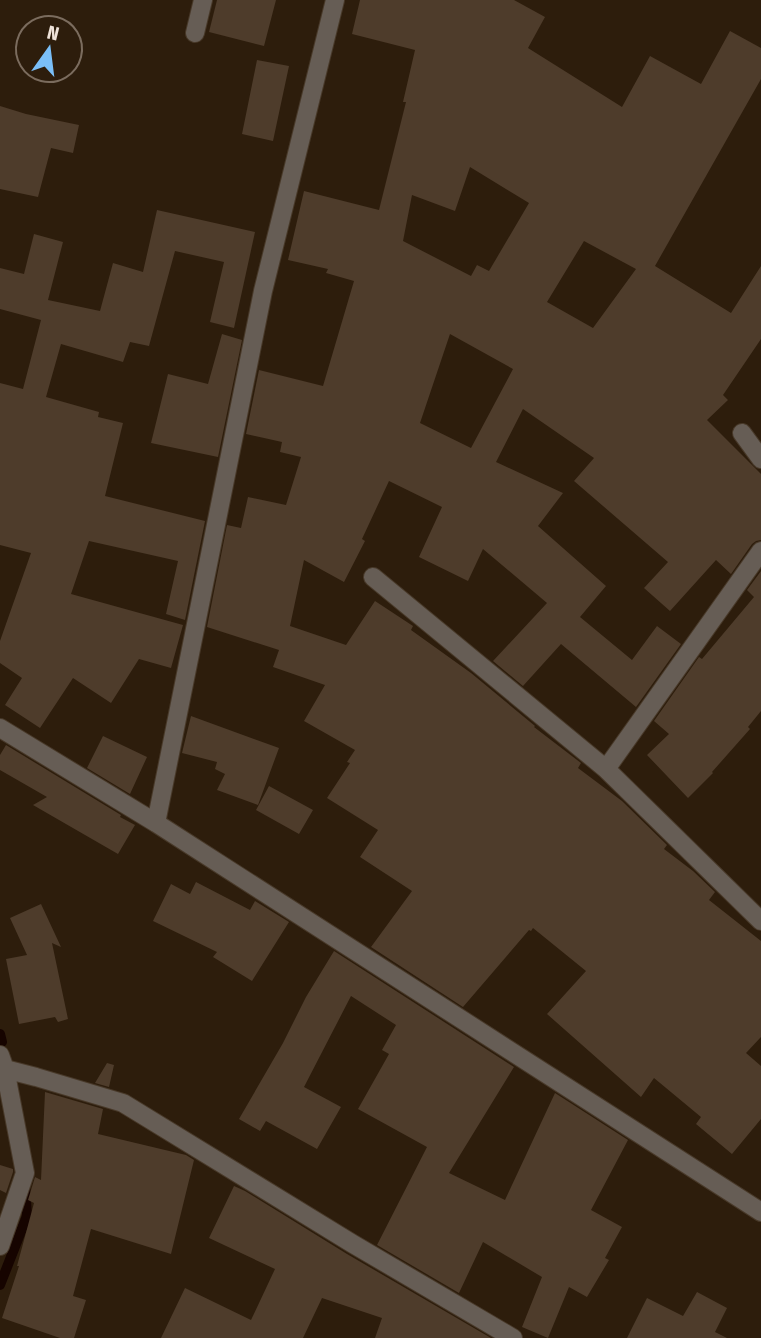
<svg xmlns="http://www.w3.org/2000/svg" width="761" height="1338" font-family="'Fira Sans Condensed',sans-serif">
<rect width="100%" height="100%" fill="#2d1d0c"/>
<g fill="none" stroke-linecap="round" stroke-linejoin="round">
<path stroke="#160400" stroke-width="10" d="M 0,1034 L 2,1042
M 0,1285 L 27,1216 L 25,1186"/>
</g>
<path fill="#4e3c2b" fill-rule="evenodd" d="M 217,0 L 276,0 L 264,46 L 209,32 Z
M 360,0 L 514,0 L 545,17 L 528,48 L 622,107 L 650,56 L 701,84 L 730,31 L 761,48 L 761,79 L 655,266 L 731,313 L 761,266 L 761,339 L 723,395 L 728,400 L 707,420 L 761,474 L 761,540 L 756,541 L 752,544 L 731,574 L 716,560 L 670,611 L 644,588 L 668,562 L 574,481 L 594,458 L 523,409 L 496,462 L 563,493 L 538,526 L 606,586 L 580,617 L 632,660 L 657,626 L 681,644 L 636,707 L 561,644 L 523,686 L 493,661 L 547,603 L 483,549 L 468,581 L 419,557 L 442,507 L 389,481 L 362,539 L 365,541 L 344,582 L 304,560 L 290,626 L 346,645 L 375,601 L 413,626 L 411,630 L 471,673 L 535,726 L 534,727 L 581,763 L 578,768 L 622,801 L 667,845 L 664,849 L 693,871 L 715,892 L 709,900 L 761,941 L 761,1037 L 746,1053 L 761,1066 L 761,1119 L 732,1154 L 696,1124 L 701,1117 L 654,1078 L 641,1097 L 547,1014 L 586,971 L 533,928 L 531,931 L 529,930 L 463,1007 L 371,947 L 412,891 L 360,857 L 378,830 L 327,798 L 350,763 L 347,762 L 355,750 L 304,721 L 325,685 L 273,667 L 279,650 L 207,627 L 227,525 L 241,528 L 248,497 L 286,505 L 301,457 L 280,452 L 282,442 L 246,434 L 259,370 L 323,386 L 354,281 L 326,273 L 328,269 L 288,260 L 304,191 L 379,210 L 406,102 L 403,102 L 415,50 L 352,34 ZM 470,167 L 529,203 L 489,271 L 477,265 L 471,276 L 403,241 L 412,195 L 455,211 ZM 584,241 L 636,269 L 593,328 L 547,302 ZM 450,334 L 513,369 L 471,448 L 420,423 Z
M 257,60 L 289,66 L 273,141 L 242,134 Z
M 0,106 L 26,114 L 79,125 L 73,153 L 51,148 L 38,197 L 0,189 Z
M 157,210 L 255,232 L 234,328 L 210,322 L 224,262 L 175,251 L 149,346 L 130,342 L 123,362 L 61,344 L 46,397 L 99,412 L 98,417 L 123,423 L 105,496 L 205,521 L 185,620 L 166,614 L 178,561 L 89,541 L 71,594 L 183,625 L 171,668 L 139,659 L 111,703 L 73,678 L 40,728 L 5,705 L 22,678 L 0,663 L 0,641 L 31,553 L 0,545 L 0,383 L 23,389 L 41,320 L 0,309 L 0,268 L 24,274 L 34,234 L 63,242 L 48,300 L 100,311 L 113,263 L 143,272 Z
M 222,334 L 242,340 L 218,457 L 151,443 L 168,374 L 208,384 Z
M 761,571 L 761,711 L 748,727 L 750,729 L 712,772 L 713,773 L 688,798 L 647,755 L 669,734 L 654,721 L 699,657 L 702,659 L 754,597 L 747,590 Z
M 191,716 L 279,748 L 258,805 L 217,790 L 225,774 L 215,769 L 217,762 L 182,753 Z
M 103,736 L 147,757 L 130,794 L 87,768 Z
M 6,745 L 121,815 L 120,817 L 135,825 L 118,854 L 33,805 L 47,797 L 0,770 L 0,755 Z
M 269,786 L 313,810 L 299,834 L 256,810 Z
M 196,882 L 250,910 L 255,901 L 289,922 L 252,981 L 213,957 L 217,952 L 153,921 L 171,884 L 190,894 Z
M 41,904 L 61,947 L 52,943 L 68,1019 L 58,1022 L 55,1017 L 19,1024 L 6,959 L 27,955 L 10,918 Z
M 334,951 L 514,1067 L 449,1173 L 505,1200 L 555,1093 L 628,1140 L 591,1210 L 622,1227 L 605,1258 L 609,1260 L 587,1297 L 569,1287 L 548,1338 L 522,1327 L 542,1277 L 483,1242 L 459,1293 L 377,1245 L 427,1147 L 358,1109 L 389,1054 L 382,1050 L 396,1025 L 351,996 L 304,1087 L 341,1107 L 317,1149 L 266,1121 L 260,1131 L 239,1119 L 283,1043 L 306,997 Z
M 107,1063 L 114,1065 L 109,1087 L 95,1083 Z
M 45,1092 L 103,1109 L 98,1134 L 186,1155 L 194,1160 L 171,1254 L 91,1229 L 73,1296 L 86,1300 L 74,1338 L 60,1338 L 2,1318 L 19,1266 L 17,1266 L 34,1203 L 28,1200 L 35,1177 L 41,1180 Z
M 0,1165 L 13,1169 L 13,1172 L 6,1193 L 0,1190 Z
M 234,1186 L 245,1191 L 347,1254 L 491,1338 L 375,1338 L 382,1318 L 322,1298 L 303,1338 L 161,1338 L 185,1288 L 251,1320 L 275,1269 L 209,1238 Z
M 697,1292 L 727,1308 L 715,1332 L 727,1338 L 627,1338 L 647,1298 L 683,1316 Z"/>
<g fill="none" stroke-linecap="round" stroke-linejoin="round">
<defs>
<path id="street" d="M 195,33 L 203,0
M 742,433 L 761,459
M 373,577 L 606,769 L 761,921
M 0,728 L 156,823 L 761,1212
M 606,769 L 761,551
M 156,823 L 263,291 L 335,0
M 0,1055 L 5,1069 L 36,1077 L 123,1103 L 353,1244 L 513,1338
M 0,1246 L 25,1173 L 5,1069"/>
</defs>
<use href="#street" stroke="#483929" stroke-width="20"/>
<use href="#street" stroke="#665d55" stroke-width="18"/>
</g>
<g transform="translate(49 49) rotate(14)"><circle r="33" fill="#2d1d0c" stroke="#7b6c5e" stroke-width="2"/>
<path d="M0-5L12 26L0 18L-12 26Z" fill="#7abff8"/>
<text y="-10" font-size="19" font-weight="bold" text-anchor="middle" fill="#efe3d9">N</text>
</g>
</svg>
